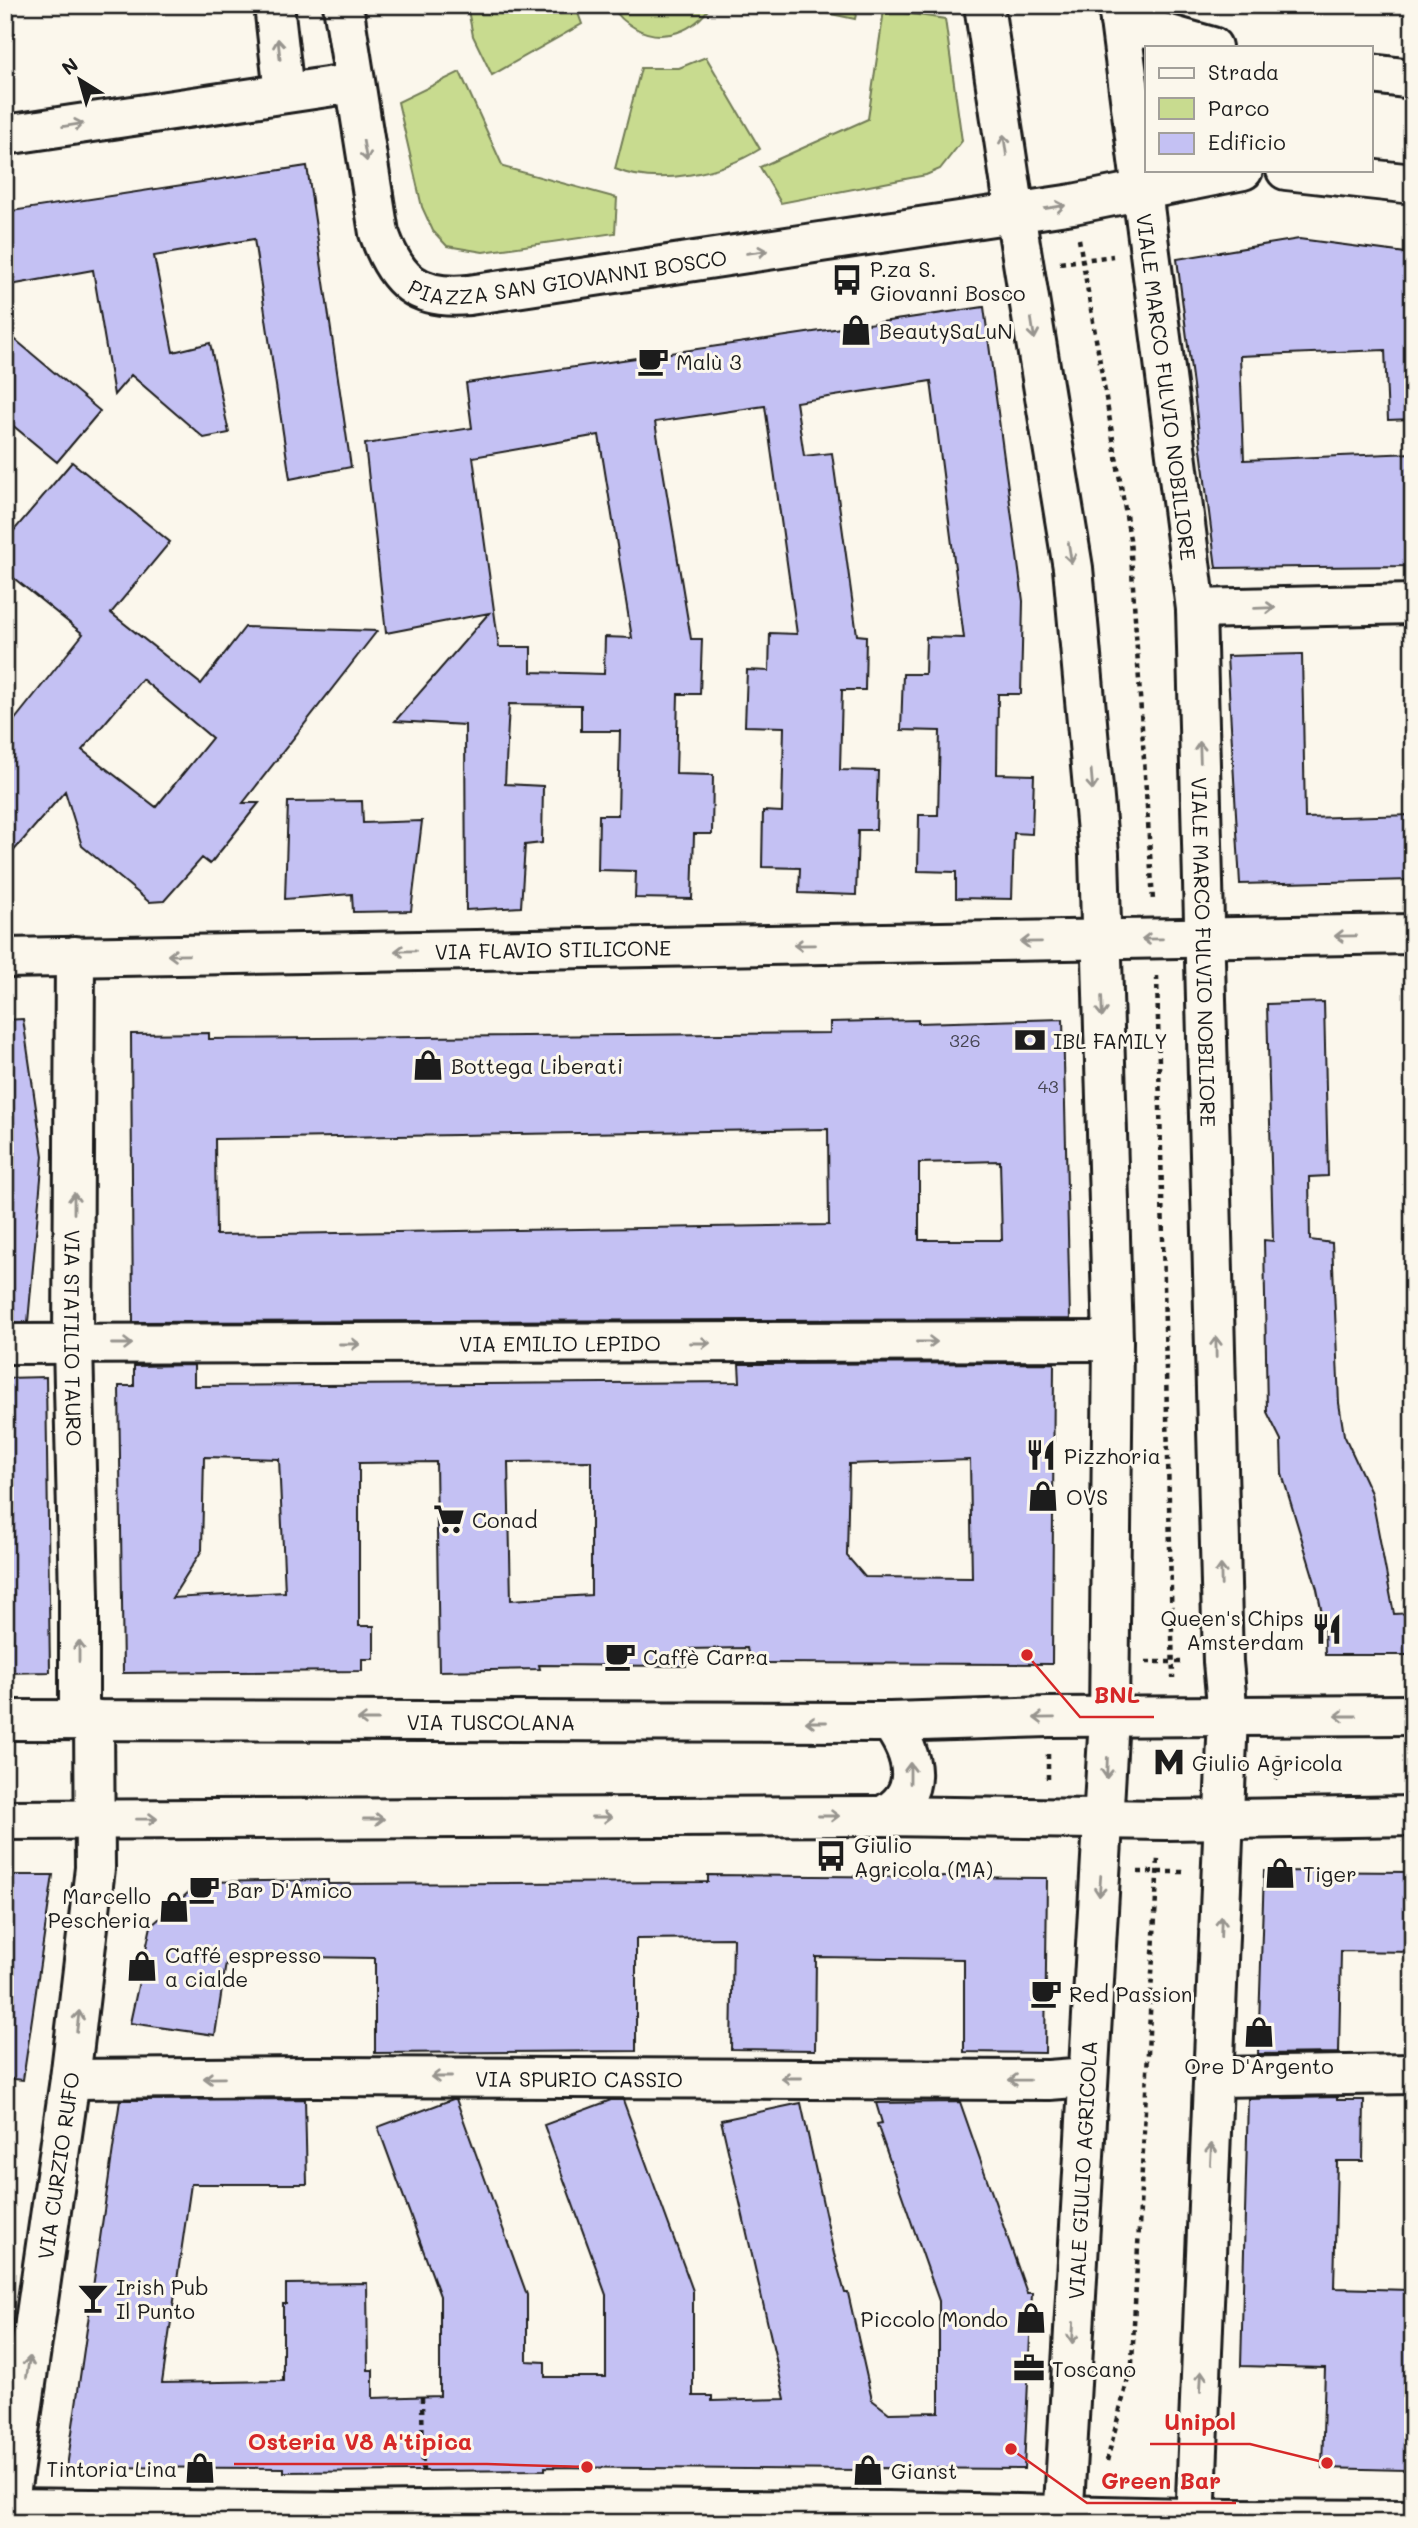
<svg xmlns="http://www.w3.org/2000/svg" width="1418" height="2528" font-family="Mali,sans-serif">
<rect width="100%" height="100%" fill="#fbf7ec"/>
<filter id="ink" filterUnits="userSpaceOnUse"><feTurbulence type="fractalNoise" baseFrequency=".0143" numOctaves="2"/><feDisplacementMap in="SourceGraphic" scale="14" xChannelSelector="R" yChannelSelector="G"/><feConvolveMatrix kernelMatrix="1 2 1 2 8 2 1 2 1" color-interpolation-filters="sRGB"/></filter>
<g filter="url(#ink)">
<path fill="#c8db8f" stroke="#727c56" stroke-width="2" d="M 467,5 L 575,5 L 582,24 L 492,75 L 473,36 Z
M 612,5 L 711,5 C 695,31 663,44 635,28 C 625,22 617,16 612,5 Z
M 789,5 L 858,5 L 855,19 Z
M 884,10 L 945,19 L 962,141 L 940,169 L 926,175 L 781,203 L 760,167 L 868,119 Z
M 706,57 L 760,149 C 722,173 658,187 615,169 L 641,68 L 679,68 Z
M 460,72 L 503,167 L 617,198 L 615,233 L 483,252 L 447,246 L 433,231 L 422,207 L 398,102 Z"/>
<path fill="#c4c1f3" stroke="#1c1c1c" stroke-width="2" fill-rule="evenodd" d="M 307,166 L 351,467 L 290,479 L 254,239 L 154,256 L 173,352 L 210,343 L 229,433 L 204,438 L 131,375 L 114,395 L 93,270 L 5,286 L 5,212 Z
M 1299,239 L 1413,254 L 1413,419 L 1388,420 L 1385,350 L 1240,356 L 1244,460 L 1413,453 L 1413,566 L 1216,568 L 1177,259 Z
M 984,307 L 1023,601 L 1021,694 L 998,694 L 997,774 L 1034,775 L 1032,834 L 1014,833 L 1012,899 L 956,898 L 956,872 L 918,871 L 919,815 L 938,815 L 940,731 L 901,730 L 903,674 L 925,674 L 926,637 L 964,638 L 931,381 L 796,402 L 804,456 L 832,453 L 857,635 L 866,636 L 865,690 L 842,690 L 840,770 L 878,771 L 876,830 L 858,830 L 856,895 L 799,893 L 800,868 L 762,867 L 763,811 L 782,812 L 784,727 L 745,726 L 747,670 L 769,671 L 770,633 L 797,634 L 765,406 L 655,422 L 691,639 L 702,639 L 700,694 L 678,694 L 676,774 L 713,775 L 712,834 L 694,834 L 692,899 L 635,898 L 636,871 L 598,870 L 599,815 L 618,815 L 620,731 L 581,731 L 581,705 L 509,704 L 505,784 L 543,786 L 542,843 L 525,845 L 521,907 L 466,910 L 465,725 L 395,721 L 489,613 L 386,633 L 365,444 L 472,428 L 466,383 ZM 599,435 L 632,638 L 605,637 L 604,674 L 531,672 L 531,647 L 499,647 L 473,457 Z
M 5,331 L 100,411 L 57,462 L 5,419 Z
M 72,462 L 170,542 L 111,613 L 201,684 L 245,627 L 377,631 L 243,803 L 259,803 L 210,864 L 202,858 L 164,901 L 149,902 L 82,846 L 65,791 L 5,861 L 5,732 L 83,634 L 5,571 L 5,541 ZM 142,679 L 212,738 L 156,807 L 82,750 Z
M 1302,654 L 1305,818 L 1413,815 L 1413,880 L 1240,884 L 1227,656 Z
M 362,801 L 363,823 L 422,821 L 411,911 L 353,912 L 352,894 L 285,899 L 288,802 Z
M 1324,1002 L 1328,1176 L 1309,1177 L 1310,1240 L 1332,1243 L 1339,1403 L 1344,1435 L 1371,1493 L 1394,1614 L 1413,1613 L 1413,1655 L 1325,1655 L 1324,1623 L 1317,1589 L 1282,1474 L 1281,1440 L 1267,1412 L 1264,1240 L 1273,1241 L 1267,1004 Z
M 23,1019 L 43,1156 L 28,1322 L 5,1322 L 5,1020 Z
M 1063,1019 L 1070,1319 L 133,1322 L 131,1034 L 209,1033 L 209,1039 L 830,1033 L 830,1022 L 918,1020 L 918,1023 ZM 828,1129 L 829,1225 L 216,1235 L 215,1139 ZM 1000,1161 L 1002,1240 L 919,1240 L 919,1163 Z
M 1054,1363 L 1052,1664 L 750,1663 L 747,1648 L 686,1649 L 686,1666 L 539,1665 L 540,1669 L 439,1671 L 436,1462 L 359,1463 L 359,1626 L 374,1626 L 374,1659 L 362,1659 L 362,1671 L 123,1673 L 119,1386 L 134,1386 L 134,1366 L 194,1365 L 194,1386 L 740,1382 L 739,1364 ZM 204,1457 L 279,1459 L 285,1592 L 172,1598 L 202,1550 ZM 970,1460 L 972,1578 L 865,1577 L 847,1556 L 849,1464 ZM 591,1461 L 591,1595 L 511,1600 L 508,1462 Z
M 46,1377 L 50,1672 L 5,1673 L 5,1378 Z
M 1264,1871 L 1413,1872 L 1413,1952 L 1341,1951 L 1339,2053 L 1258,2054 Z
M 5,1875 L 53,1875 L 23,2080 L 5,2078 Z
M 708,1875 L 1047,1878 L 1045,2053 L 964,2052 L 964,1959 L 816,1957 L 815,2050 L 731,2049 L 733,1938 L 636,1939 L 636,2051 L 375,2053 L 375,1958 L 227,1956 L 215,2035 L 130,2023 L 151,1926 L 200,1882 L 328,1880 L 328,1884 L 708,1882 Z
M 1337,2097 L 1337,2100 L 1364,2100 L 1363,2161 L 1337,2161 L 1334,2288 L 1410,2290 L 1405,2470 L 1322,2468 L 1325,2368 L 1241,2366 L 1248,2099 Z
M 305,2099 L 307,2184 L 191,2184 L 162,2383 L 283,2381 L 283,2304 L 286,2304 L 286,2284 L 367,2283 L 368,2370 L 373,2370 L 373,2398 L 440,2396 L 440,2296 L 378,2127 L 453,2099 L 456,2099 L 527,2295 L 527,2361 L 545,2362 L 545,2377 L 606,2377 L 606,2295 L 544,2125 L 611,2100 L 623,2100 L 693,2291 L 693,2396 L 712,2396 L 712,2401 L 785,2399 L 721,2120 L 801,2103 L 834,2254 L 845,2293 L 848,2293 L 872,2400 L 889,2413 L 939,2412 L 939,2301 L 877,2124 L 882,2123 L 876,2103 L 960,2102 L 1027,2293 L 1032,2293 L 1024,2469 L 877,2468 L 877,2470 L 859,2470 L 545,2467 L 545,2470 L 284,2472 L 284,2468 L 67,2467 L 120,2100 Z"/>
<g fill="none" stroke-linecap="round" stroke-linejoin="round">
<defs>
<g id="minor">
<path d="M 274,5 L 284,93"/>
<path id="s1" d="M 343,5 L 379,233 C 396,281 417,300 469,295 L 1073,204 L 1243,170"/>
<path d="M 984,5 L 1015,213 L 1073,568 L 1099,854 L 1113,1341 L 1109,1718 L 1063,2523"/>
<path id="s2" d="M 1118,5 L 1196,609 L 1223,1662 L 1228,1716 L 1195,2523"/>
<path d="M 1120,21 L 1212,47"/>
<path d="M 1371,74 L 1413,79"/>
<path d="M 5,135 L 354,83"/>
<path d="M 1286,170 L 1413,184"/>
<path d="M 1196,609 L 1413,604"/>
<path id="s3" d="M 75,956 L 73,1344 L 79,1596 L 79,1719"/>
<path id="s4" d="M 5,958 L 1413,934"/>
<path id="s5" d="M 5,1344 L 1113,1341"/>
<path d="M 882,1816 C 925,1795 914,1754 890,1722"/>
<path d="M 1215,2077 L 1413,2074"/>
<path id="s6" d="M 70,2079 L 311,2077 L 1049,2080 L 1087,2077"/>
<path d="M 5,2508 L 346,2512 L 576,2509 L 888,2511 L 1229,2519 L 1413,2520"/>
<path id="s7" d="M 8,2508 L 70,2079 L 95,1868 L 94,1719"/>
</g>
<g id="major">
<path id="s8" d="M 5,1720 L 890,1722 L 1049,1717 L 1413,1715"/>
<path d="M 5,1820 L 882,1816 L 1165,1820 L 1413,1816"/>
</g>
</defs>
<use href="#minor" stroke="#1c1c1c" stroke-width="44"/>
<use href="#major" stroke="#1c1c1c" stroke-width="44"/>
<path stroke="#1c1c1c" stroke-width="4.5" stroke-dasharray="5 5" stroke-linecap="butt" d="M 1079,239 L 1130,539 L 1153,901
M 1060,263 L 1113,256
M 1157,976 L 1173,1678
M 1146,1662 L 1186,1662
M 1048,1754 L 1048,1781
M 1277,1780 L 1278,1754
M 1138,1872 L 1185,1872
M 422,2397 L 423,2475
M 1107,2461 L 1132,2363 L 1158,1858"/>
<use href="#minor" stroke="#fbf7ec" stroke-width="38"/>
<use href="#major" stroke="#fbf7ec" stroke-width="38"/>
</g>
<defs><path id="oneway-shaft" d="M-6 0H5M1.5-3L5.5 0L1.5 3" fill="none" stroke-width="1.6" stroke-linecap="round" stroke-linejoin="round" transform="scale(1.75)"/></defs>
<g stroke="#97948e">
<use href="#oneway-shaft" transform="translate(279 49) rotate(-96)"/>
<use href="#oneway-shaft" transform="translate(73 125) rotate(-9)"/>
<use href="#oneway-shaft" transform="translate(1005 145) rotate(-98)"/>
<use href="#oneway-shaft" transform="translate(365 151) rotate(80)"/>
<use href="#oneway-shaft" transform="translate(1055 207) rotate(-9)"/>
<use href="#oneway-shaft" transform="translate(757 252) rotate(-8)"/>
<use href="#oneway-shaft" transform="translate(1033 329) rotate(81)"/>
<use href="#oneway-shaft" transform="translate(1070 553) rotate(81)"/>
<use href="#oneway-shaft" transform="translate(1265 608) rotate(-2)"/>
<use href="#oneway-shaft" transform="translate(1200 752) rotate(-92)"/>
<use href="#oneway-shaft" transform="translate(1092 780) rotate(85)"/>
<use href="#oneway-shaft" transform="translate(1345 936) rotate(179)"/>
<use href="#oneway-shaft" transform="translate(1152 939) rotate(179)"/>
<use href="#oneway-shaft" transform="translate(1031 942) rotate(179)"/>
<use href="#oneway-shaft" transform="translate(804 945) rotate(179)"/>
<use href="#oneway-shaft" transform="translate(405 951) rotate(179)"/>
<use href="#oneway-shaft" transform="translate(178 955) rotate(179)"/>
<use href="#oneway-shaft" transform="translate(1102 1007) rotate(88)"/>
<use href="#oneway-shaft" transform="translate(74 1203) rotate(-90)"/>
<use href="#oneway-shaft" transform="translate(927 1342)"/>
<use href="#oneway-shaft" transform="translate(700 1343)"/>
<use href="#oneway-shaft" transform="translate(122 1344)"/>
<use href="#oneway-shaft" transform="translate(350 1344)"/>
<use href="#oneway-shaft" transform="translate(1216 1347) rotate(-91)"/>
<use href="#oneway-shaft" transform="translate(1221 1575) rotate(-91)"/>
<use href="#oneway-shaft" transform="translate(79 1651) rotate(-90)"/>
<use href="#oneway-shaft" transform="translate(1345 1716) rotate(180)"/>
<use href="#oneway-shaft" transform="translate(1044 1718) rotate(179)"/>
<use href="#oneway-shaft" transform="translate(368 1720) rotate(-180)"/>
<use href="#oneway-shaft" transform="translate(816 1722) rotate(-180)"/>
<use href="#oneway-shaft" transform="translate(1107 1768) rotate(92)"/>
<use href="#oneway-shaft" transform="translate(910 1773) rotate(-90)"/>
<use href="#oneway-shaft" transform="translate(829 1816)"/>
<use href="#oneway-shaft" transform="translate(602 1817)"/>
<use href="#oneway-shaft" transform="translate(147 1819) rotate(-1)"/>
<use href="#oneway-shaft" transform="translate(374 1819)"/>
<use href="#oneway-shaft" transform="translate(1100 1886) rotate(94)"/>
<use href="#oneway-shaft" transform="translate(1221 1927) rotate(-88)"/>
<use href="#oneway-shaft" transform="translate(78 2021) rotate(-83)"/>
<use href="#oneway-shaft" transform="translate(441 2077) rotate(-180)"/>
<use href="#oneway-shaft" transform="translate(214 2078) rotate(179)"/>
<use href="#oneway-shaft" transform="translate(791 2078) rotate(-180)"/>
<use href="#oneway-shaft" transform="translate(1019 2080) rotate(-179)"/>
<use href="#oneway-shaft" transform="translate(1211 2154) rotate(-87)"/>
<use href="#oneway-shaft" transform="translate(1073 2333) rotate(93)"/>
<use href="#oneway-shaft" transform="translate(28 2367) rotate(-82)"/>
<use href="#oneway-shaft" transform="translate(1201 2381) rotate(-87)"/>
</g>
</g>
<defs>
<symbol id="bus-bare" viewBox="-9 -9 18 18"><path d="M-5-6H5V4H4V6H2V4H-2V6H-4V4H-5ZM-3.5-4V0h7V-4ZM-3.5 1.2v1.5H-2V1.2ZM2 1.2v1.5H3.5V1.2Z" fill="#1c1c1c" stroke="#fbf7ec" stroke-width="2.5" paint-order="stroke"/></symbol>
<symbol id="shop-bare" viewBox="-9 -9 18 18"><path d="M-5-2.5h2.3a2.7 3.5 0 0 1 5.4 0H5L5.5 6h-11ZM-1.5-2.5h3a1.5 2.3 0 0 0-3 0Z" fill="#1c1c1c" stroke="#fbf7ec" stroke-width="2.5" paint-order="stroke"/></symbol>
<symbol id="cafe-bare" viewBox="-9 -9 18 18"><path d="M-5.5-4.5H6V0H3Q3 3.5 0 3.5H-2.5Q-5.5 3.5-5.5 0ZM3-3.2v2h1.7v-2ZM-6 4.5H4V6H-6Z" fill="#1c1c1c" stroke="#fbf7ec" stroke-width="2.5" paint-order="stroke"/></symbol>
<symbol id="bank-bare" viewBox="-9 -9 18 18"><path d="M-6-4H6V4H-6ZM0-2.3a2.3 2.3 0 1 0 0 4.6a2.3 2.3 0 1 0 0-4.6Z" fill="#1c1c1c" stroke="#fbf7ec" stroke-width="2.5" paint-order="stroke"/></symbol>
<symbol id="restaurant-bare" viewBox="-9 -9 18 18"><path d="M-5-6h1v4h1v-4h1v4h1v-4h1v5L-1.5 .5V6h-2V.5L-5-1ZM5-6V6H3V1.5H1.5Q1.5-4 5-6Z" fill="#1c1c1c" stroke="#fbf7ec" stroke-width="2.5" paint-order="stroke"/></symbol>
<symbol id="supermarket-bare" viewBox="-9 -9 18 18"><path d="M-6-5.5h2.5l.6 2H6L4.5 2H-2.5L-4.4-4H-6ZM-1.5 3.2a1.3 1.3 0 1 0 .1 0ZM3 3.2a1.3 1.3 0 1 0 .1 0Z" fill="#1c1c1c" stroke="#fbf7ec" stroke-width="2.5" paint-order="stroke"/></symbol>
<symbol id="metro-bare" viewBox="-9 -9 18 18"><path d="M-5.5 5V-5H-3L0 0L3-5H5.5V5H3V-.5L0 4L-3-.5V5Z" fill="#1c1c1c" stroke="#fbf7ec" stroke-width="2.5" paint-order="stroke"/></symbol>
<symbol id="bar-bare" viewBox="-9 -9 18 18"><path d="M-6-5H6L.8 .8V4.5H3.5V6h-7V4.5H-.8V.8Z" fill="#1c1c1c" stroke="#fbf7ec" stroke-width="2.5" paint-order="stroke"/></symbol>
<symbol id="office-bare" viewBox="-9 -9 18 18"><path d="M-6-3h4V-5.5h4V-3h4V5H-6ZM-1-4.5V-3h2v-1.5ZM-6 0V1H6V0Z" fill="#1c1c1c" stroke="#fbf7ec" stroke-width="2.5" paint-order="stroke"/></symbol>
</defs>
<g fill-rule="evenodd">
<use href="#bus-bare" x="825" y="258" width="44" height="44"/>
<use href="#shop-bare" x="834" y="308" width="44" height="44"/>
<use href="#cafe-bare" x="631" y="339" width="44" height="44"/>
<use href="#bank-bare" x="1008" y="1018" width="44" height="44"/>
<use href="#shop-bare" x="406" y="1043" width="44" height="44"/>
<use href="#restaurant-bare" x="1019" y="1433" width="44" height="44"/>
<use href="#shop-bare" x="1021" y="1474" width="44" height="44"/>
<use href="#supermarket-bare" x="427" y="1497" width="44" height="44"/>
<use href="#restaurant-bare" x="1305" y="1607" width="44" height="44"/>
<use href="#cafe-bare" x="598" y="1634" width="44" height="44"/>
<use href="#metro-bare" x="1147" y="1740" width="44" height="44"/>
<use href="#bus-bare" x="809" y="1834" width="44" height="44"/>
<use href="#shop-bare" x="1258" y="1851" width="44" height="44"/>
<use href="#cafe-bare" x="182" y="1867" width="44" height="44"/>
<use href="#shop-bare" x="152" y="1885" width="44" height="44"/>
<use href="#shop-bare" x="120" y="1944" width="44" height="44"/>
<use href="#cafe-bare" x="1024" y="1971" width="44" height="44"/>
<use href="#shop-bare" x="1237" y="2010" width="44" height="44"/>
<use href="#bar-bare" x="71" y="2276" width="44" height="44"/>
<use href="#shop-bare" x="1009" y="2296" width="44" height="44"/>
<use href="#office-bare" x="1007" y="2346" width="44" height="44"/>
<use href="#shop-bare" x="178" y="2446" width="44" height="44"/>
<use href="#shop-bare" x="846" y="2448" width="44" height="44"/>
</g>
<g text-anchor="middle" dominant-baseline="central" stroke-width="6" stroke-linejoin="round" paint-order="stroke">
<g font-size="18" fill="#464552">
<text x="965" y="1040">326</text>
<text x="1048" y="1086">43</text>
</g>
<g font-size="21" fill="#1c1c1c" stroke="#fbf7ec">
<text stroke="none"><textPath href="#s1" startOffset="452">PIAZZA SAN GIOVANNI BOSCO</textPath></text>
<text stroke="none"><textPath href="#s2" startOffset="385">VIALE MARCO FULVIO NOBILIORE</textPath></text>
<text stroke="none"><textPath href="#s4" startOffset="548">VIA FLAVIO STILICONE</textPath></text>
<text stroke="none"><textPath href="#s2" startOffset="952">VIALE MARCO FULVIO NOBILIORE</textPath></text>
<text stroke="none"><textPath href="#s3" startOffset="382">VIA STATILIO TAURO</textPath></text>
<text stroke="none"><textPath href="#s5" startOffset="555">VIA EMILIO LEPIDO</textPath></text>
<text stroke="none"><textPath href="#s8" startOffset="486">VIA TUSCOLANA</textPath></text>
<text stroke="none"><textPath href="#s6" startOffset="509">VIA SPURIO CASSIO</textPath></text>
<text stroke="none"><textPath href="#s7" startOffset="346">VIA CURZIO RUFO</textPath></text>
<text transform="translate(1082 2170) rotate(-87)">VIALE GIULIO AGRICOLA</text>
</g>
<g font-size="21" fill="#1c1c1c" stroke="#fbf7ec" text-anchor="start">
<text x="870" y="268">P.za S.<tspan x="870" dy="24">Giovanni Bosco</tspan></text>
<text x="879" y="330">BeautySaLuN</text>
<text x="676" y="361">Malù 3</text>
<text x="1053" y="1040">IBL FAMILY</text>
<text x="451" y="1065">Bottega Liberati</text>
<text x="1064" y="1455">Pizzhoria</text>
<text x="1066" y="1496">OVS</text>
<text x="472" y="1519">Conad</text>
<text x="1304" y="1617" text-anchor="end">Queen's Chips<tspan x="1304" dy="24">Amsterdam</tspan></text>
<text x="643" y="1656">Caffè Carra</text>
<text x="1192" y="1762">Giulio Agricola</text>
<text x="854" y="1844">Giulio<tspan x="854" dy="24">Agricola (MA)</tspan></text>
<text x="1303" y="1873">Tiger</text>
<text x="227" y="1889">Bar D'Amico</text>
<text x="151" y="1895" text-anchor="end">Marcello<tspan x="151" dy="24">Pescheria</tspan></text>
<text x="165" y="1954">Caffé espresso<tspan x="165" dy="24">a cialde</tspan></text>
<text x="1069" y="1993">Red Passion</text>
<text x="1259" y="2065" text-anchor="middle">Ore D'Argento</text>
<text x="116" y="2286">Irish Pub<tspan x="116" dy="24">Il Punto</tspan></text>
<text x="1008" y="2318" text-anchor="end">Piccolo Mondo</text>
<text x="1052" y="2368">Toscano</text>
<text x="177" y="2468" text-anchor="end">Tintoria Lina</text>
<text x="891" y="2470">Gianst</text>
</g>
</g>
<path fill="none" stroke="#d62828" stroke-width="2.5" d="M1027 1655L1080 1717H1154M1327 2463L1250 2444H1150M587 2467L487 2464H234M1011 2449L1087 2503H1236"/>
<g fill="#d62828" stroke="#fbf7ec" stroke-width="2.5">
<circle cx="1027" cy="1655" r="7"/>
<circle cx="1327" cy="2463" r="7"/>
<circle cx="587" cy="2467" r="7"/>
<circle cx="1011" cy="2449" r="7"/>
</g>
<g font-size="23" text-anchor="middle" font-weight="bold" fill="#d62828" stroke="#fbf7ec" stroke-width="6" stroke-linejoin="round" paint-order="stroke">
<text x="1117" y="1703">BNL</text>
<text x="1200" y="2430">Unipol</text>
<text x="360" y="2450">Osteria V8 A'tipica</text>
<text x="1161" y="2489">Green Bar</text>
</g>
<rect width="1418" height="2528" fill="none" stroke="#fbf7ec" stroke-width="28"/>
<rect x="14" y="14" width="1390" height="2500" fill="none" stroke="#1c1c1c" stroke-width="2.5" filter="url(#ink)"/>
<rect x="1145" y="46" width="228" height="126" fill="#fbf7ec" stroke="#a29f99" stroke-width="2"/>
<rect x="1159" y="68" width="35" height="10" fill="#fbf7ec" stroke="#a29f99" stroke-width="2"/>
<text x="1208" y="80" font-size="21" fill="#1c1c1c">Strada</text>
<rect x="1159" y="98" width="35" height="21" fill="#c8db8f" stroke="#a29f99" stroke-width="2"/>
<text x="1208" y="116" font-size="21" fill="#1c1c1c">Parco</text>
<rect x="1159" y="133" width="35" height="21" fill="#c4c1f3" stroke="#a29f99" stroke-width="2"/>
<text x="1208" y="150" font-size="21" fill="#1c1c1c">Edificio</text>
<g transform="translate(80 80) rotate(323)" stroke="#fbf7ec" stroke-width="5" paint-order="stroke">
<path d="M0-5L12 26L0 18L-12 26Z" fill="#1c1c1c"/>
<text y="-10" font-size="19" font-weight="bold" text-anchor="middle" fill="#1c1c1c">N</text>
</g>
</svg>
